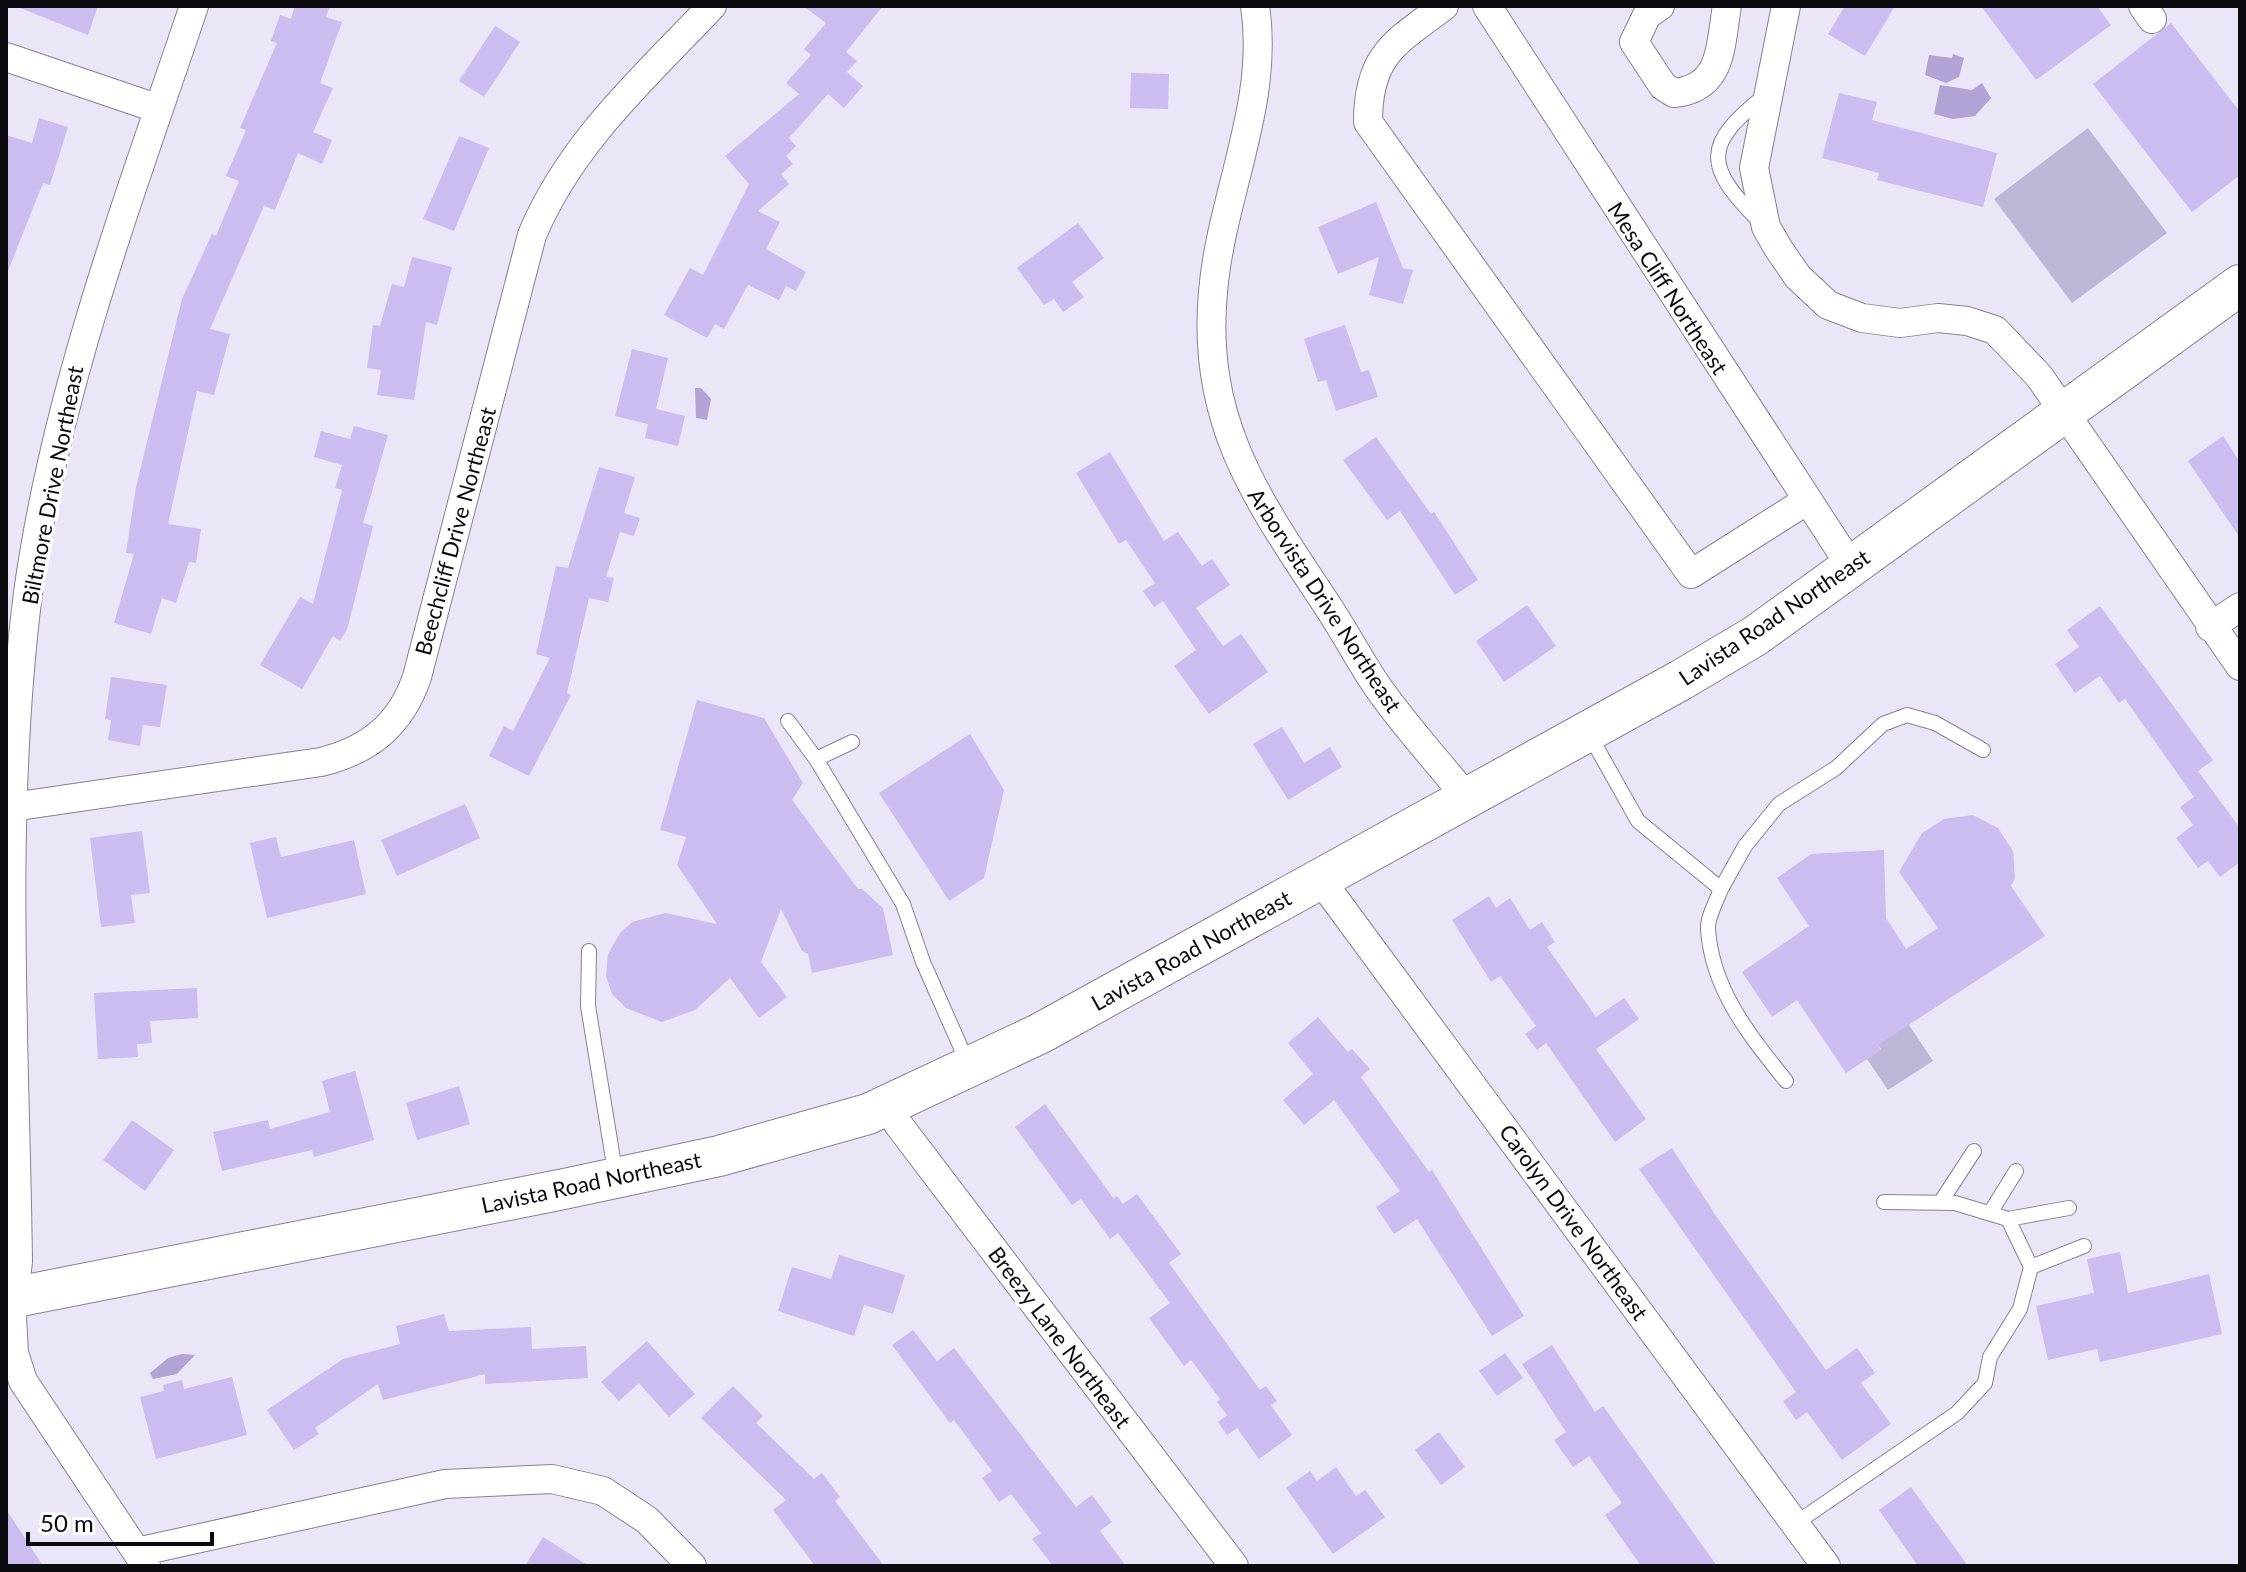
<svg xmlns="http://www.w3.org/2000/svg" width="2246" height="1572" font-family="Lato,sans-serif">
<rect width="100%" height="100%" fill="#eae6f7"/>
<path fill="#beb6d7" d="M 2088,128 L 2167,233 L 2072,303 L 1994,199 Z
M 1909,1025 L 1933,1061 L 1888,1090 L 1867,1059 L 1881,1049 L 1871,1035 Z"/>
<path fill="#b1a3d4" d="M 1953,54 L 1964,58 L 1959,77 L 1946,83 L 1925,75 L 1929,55 L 1952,58 Z
M 1982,83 L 1991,98 L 1975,116 L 1953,119 L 1934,114 L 1940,85 L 1972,90 Z
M 695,388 L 701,388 L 711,399 L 707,420 L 696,418 Z
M 182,1354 L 195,1355 L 177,1374 L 153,1379 L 150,1373 L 168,1358 Z"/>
<path fill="#cbbdef" d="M 15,6 L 98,6 L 88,35 Z
M 295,6 L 330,6 L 326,17 L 342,22 L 320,83 L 333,88 L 313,132 L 332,140 L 322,164 L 298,153 L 275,210 L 264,206 L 210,329 L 230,334 L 214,395 L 197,391 L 168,524 L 201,529 L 196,563 L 189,562 L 176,603 L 162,598 L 151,634 L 114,623 L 134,554 L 126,553 L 136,487 L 182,299 L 212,234 L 216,236 L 239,181 L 226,176 L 246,130 L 240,128 L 277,43 L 271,41 L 280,15 L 291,19 Z
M 803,6 L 883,6 L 846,52 L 857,61 L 847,72 L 863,86 L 844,108 L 828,94 L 789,138 L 796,146 L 786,156 L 793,164 L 781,174 L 789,184 L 758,211 L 780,222 L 766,249 L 806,272 L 796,291 L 786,286 L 779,300 L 748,285 L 724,329 L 715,324 L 707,338 L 664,315 L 690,268 L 703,275 L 749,184 L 725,156 L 799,94 L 786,83 L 811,55 L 804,49 L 826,23 Z
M 1845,6 L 1895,6 L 1865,56 L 1828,34 Z
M 1981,6 L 2097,6 L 2111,25 L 2036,80 Z
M 2171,23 L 2240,112 L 2240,175 L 2192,212 L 2093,84 Z
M 495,26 L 520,42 L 484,97 L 459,81 Z
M 1131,73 L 1169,74 L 1168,109 L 1130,108 Z
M 1839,93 L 1877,102 L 1872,120 L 1997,153 L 1983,207 L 1877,180 L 1879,173 L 1822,158 Z
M 39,118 L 68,127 L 50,185 L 43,183 L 6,276 L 6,135 L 32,143 Z
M 459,136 L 489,148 L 454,231 L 423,219 Z
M 1376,202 L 1403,268 L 1413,270 L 1403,304 L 1369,295 L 1379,257 L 1338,274 L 1318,227 Z
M 1078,223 L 1104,258 L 1072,282 L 1084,297 L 1063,312 L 1054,299 L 1044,305 L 1017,268 Z
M 412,257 L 452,267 L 437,325 L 426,322 L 414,400 L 377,395 L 381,370 L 367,368 L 373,325 L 380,326 L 392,284 L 404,287 Z
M 1345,325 L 1361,372 L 1369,370 L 1378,397 L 1336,411 L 1326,380 L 1318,382 L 1304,339 Z
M 632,349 L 668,358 L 656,409 L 685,416 L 678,446 L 645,438 L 648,424 L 615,416 Z
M 354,426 L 388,435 L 363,523 L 373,526 L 347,630 L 340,641 L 333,636 L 302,689 L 260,665 L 300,597 L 313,604 L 342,490 L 335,488 L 342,465 L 314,457 L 321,431 L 350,439 Z
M 2223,436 L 2240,462 L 2240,538 L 2188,461 Z
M 1376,437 L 1431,514 L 1434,512 L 1478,580 L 1455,595 L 1400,511 L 1387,520 L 1343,460 Z
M 1110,452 L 1164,541 L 1178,532 L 1202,566 L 1212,559 L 1230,585 L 1196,608 L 1223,646 L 1241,634 L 1268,672 L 1209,714 L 1174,666 L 1196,650 L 1163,601 L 1154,607 L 1143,591 L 1155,583 L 1126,540 L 1119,544 L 1076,473 Z
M 599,467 L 635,477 L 624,513 L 640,518 L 634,536 L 620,532 L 606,577 L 614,578 L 608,602 L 589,598 L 567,693 L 571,695 L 529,776 L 489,756 L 504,726 L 513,731 L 550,658 L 536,654 L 556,566 L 568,568 Z
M 1527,605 L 1556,646 L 1504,682 L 1476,641 Z
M 2100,606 L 2213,760 L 2198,771 L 2240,828 L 2240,862 L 2220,877 L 2208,861 L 2198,868 L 2176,838 L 2193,825 L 2180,807 L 2194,797 L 2125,699 L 2119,703 L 2100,676 L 2075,693 L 2055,664 L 2079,647 L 2067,630 Z
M 111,677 L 167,685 L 160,727 L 143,725 L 140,746 L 108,740 L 111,720 L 105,719 Z
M 697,700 L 764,718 L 803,783 L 792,800 L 858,889 L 862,889 L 883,908 L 893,955 L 812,973 L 808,954 L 802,951 L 781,909 L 761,962 L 787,997 L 759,1018 L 730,978 L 695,1010 L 662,1022 L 626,1008 L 612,994 L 606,976 L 608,954 L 620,933 L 632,922 L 665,913 L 717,924 L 677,865 L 686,837 L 660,830 Z
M 1282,727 L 1304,763 L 1330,747 L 1342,767 L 1288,800 L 1253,744 Z
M 970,734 L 1004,790 L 984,878 L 949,901 L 879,793 Z
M 465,804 L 480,838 L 397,876 L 381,840 Z
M 1973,815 L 1998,828 L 2013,851 L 2015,878 L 2011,886 L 2045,936 L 1878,1045 L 1881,1050 L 1846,1073 L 1797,1000 L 1772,1017 L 1742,972 L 1809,926 L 1777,878 L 1811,854 L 1884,850 L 1886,918 L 1906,949 L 1938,928 L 1899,872 L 1922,833 L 1944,819 Z
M 142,831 L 150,893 L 131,895 L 135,923 L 101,927 L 90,838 Z
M 276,837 L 281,857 L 354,840 L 366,894 L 267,918 L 250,843 Z
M 1489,896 L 1496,908 L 1510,898 L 1530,930 L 1542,922 L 1555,942 L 1547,947 L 1596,1017 L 1624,998 L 1639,1019 L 1596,1049 L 1646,1119 L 1615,1142 L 1546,1043 L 1537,1050 L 1525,1034 L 1536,1026 L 1500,976 L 1491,982 L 1452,920 Z
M 197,988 L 198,1018 L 150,1021 L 152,1043 L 137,1044 L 138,1057 L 98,1059 L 94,993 Z
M 1318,1017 L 1348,1052 L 1352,1049 L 1370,1069 L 1361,1077 L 1429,1172 L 1432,1170 L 1524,1316 L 1492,1336 L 1417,1219 L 1394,1234 L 1376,1207 L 1400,1191 L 1334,1100 L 1304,1125 L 1283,1100 L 1313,1074 L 1288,1043 Z
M 355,1071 L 374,1140 L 314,1157 L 312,1150 L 222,1171 L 213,1132 L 268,1120 L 270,1129 L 330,1112 L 322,1081 Z
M 459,1086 L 470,1124 L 417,1140 L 406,1103 Z
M 1045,1104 L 1114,1199 L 1117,1196 L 1123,1204 L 1137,1194 L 1181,1254 L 1169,1263 L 1260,1390 L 1266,1386 L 1277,1401 L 1271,1405 L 1292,1435 L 1259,1459 L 1237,1428 L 1227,1435 L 1218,1422 L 1227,1415 L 1217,1402 L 1220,1399 L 1191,1360 L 1184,1366 L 1149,1318 L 1170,1303 L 1118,1233 L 1110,1239 L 1081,1199 L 1072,1205 L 1015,1127 Z
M 132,1120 L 174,1150 L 145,1191 L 103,1160 Z
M 1672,1148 L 1716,1216 L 1826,1370 L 1857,1348 L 1875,1373 L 1861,1383 L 1891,1424 L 1842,1460 L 1807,1412 L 1796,1420 L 1783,1401 L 1796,1392 L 1639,1169 Z
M 2120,1252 L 2128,1293 L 2209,1274 L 2222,1334 L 2100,1362 L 2097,1349 L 2048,1360 L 2036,1306 L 2094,1293 L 2087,1259 Z
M 839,1255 L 905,1275 L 893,1314 L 864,1305 L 854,1336 L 778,1311 L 792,1267 L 831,1279 Z
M 444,1314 L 449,1331 L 531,1327 L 532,1349 L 586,1346 L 588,1378 L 485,1384 L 485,1374 L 383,1400 L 378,1384 L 315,1428 L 319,1434 L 294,1450 L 267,1410 L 343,1359 L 400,1344 L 396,1326 Z
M 913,1330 L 937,1361 L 954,1348 L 1076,1507 L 1092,1495 L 1112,1522 L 1100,1531 L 1126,1566 L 1053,1566 L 1032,1539 L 1041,1533 L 1011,1494 L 999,1502 L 982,1478 L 992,1471 L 954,1420 L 950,1423 L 892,1345 Z
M 647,1341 L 695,1394 L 669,1417 L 639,1383 L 619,1401 L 601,1382 Z
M 1552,1345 L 1595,1412 L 1603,1406 L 1717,1566 L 1641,1566 L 1605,1515 L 1622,1503 L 1589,1456 L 1573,1467 L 1554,1440 L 1566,1432 L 1522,1364 Z
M 1505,1353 L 1523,1378 L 1497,1396 L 1479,1371 Z
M 232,1377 L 247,1435 L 156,1459 L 140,1397 L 164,1391 L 163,1385 L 182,1380 L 184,1389 Z
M 733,1386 L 763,1416 L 756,1423 L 814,1479 L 822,1473 L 840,1497 L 835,1501 L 884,1566 L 815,1566 L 773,1510 L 786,1500 L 701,1418 Z
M 1439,1432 L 1465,1467 L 1441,1485 L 1415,1450 Z
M 1336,1467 L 1356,1496 L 1365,1490 L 1385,1517 L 1333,1554 L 1286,1488 L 1310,1471 L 1317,1481 Z
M 1911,1487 L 1968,1566 L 1918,1566 L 1879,1510 Z
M 6,1509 L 43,1566 L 6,1566 Z
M 543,1537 L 589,1566 L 525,1566 Z"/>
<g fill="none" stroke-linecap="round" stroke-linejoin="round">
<defs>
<path id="lane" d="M 1760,222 C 1703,165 1703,144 1767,94
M 788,721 L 816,759 L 903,904 L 923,962 L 969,1066
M 1589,734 L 1638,821 L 1721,889 C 1717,900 1707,918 1708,929 C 1712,990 1750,1036 1786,1081
M 816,759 L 852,742
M 1721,889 L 1745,846 L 1779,804 L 1836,768 L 1883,724 L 1907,715 L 1935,723 L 1983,750
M 589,951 L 588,1006 L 616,1177
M 1940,1203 L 1974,1151
M 1990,1213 L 2016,1171
M 2008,1219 L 2069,1208
M 2031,1267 L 2084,1246
M 1796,1523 L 1957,1413 L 1985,1383 L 1990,1357 L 2020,1309 L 2031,1267 L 2008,1219 L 1955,1203 L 1884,1202"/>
<path id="street" d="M 1255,6 C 1270,103 1221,196 1213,292 C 1201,422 1257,499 1325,602 C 1342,627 1356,654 1373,680 C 1400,721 1436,759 1467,798
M 1444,6 C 1395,43 1368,55 1368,122 L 1691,574 L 1806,501
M 1487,6 L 1852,568
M 1660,6 L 1647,15 L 1634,42 L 1663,86 L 1674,93 C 1723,88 1720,46 1727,6
M 1786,6 L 1754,168 L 1766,227 L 1778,248 L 1798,277 L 1828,305 L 1862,318 L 1900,323 L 1938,318 L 1967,321 L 1995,330 L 2039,376 L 2240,666
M 2143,6 L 2152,19
M 6,57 L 159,109
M 2210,627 L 2240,607
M 12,807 L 321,762 C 370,750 401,724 417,677 L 532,235 C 571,142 644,78 712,6
M 1320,879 L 1826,1566
M 888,1106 L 898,1124 L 1234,1566
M 137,1552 L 445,1484 L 552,1479 L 603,1491 L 647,1520 L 692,1566
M 146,1566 L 23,1381 L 14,1353 L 12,1317 L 18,1261 C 15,1039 0,813 28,593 C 56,390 129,199 194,6"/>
<path id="secondary" d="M 6,1299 L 564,1189 L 719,1156 L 868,1114 L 1039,1034 L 1681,680 L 1755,636 L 2240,285"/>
</defs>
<use href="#lane" stroke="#868291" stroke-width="16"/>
<use href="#street" stroke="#868291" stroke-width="30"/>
<use href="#secondary" stroke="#868291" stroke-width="42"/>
<use href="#lane" stroke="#fff" stroke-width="14"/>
<use href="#street" stroke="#fff" stroke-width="28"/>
<use href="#secondary" stroke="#fff" stroke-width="40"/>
</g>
<g text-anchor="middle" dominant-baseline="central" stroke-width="7" stroke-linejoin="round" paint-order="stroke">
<g font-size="22" fill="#0c0b10" stroke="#fff">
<text transform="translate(1668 288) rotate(57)">Mesa Cliff Northeast</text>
<text transform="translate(52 485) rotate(-79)">Biltmore Drive Northeast</text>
<text transform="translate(455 531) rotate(-75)">Beechcliff Drive Northeast</text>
<text transform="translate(1325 600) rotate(57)">Arborvista Drive Northeast</text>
<text transform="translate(1774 617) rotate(-34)">Lavista Road Northeast</text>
<text transform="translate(1191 950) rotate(-29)">Lavista Road Northeast</text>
<text transform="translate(591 1182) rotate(-12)">Lavista Road Northeast</text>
<text transform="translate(1574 1222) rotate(54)">Carolyn Drive Northeast</text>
<text transform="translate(1060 1337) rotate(53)">Breezy Lane Northeast</text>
</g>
</g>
<rect width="2246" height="1572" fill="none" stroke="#0c0b10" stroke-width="16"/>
<path d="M28 1532v12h184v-12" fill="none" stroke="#0c0b10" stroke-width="4"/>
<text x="40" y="1532" font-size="24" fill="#0c0b10" stroke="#ffffff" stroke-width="6" paint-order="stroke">50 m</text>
</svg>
